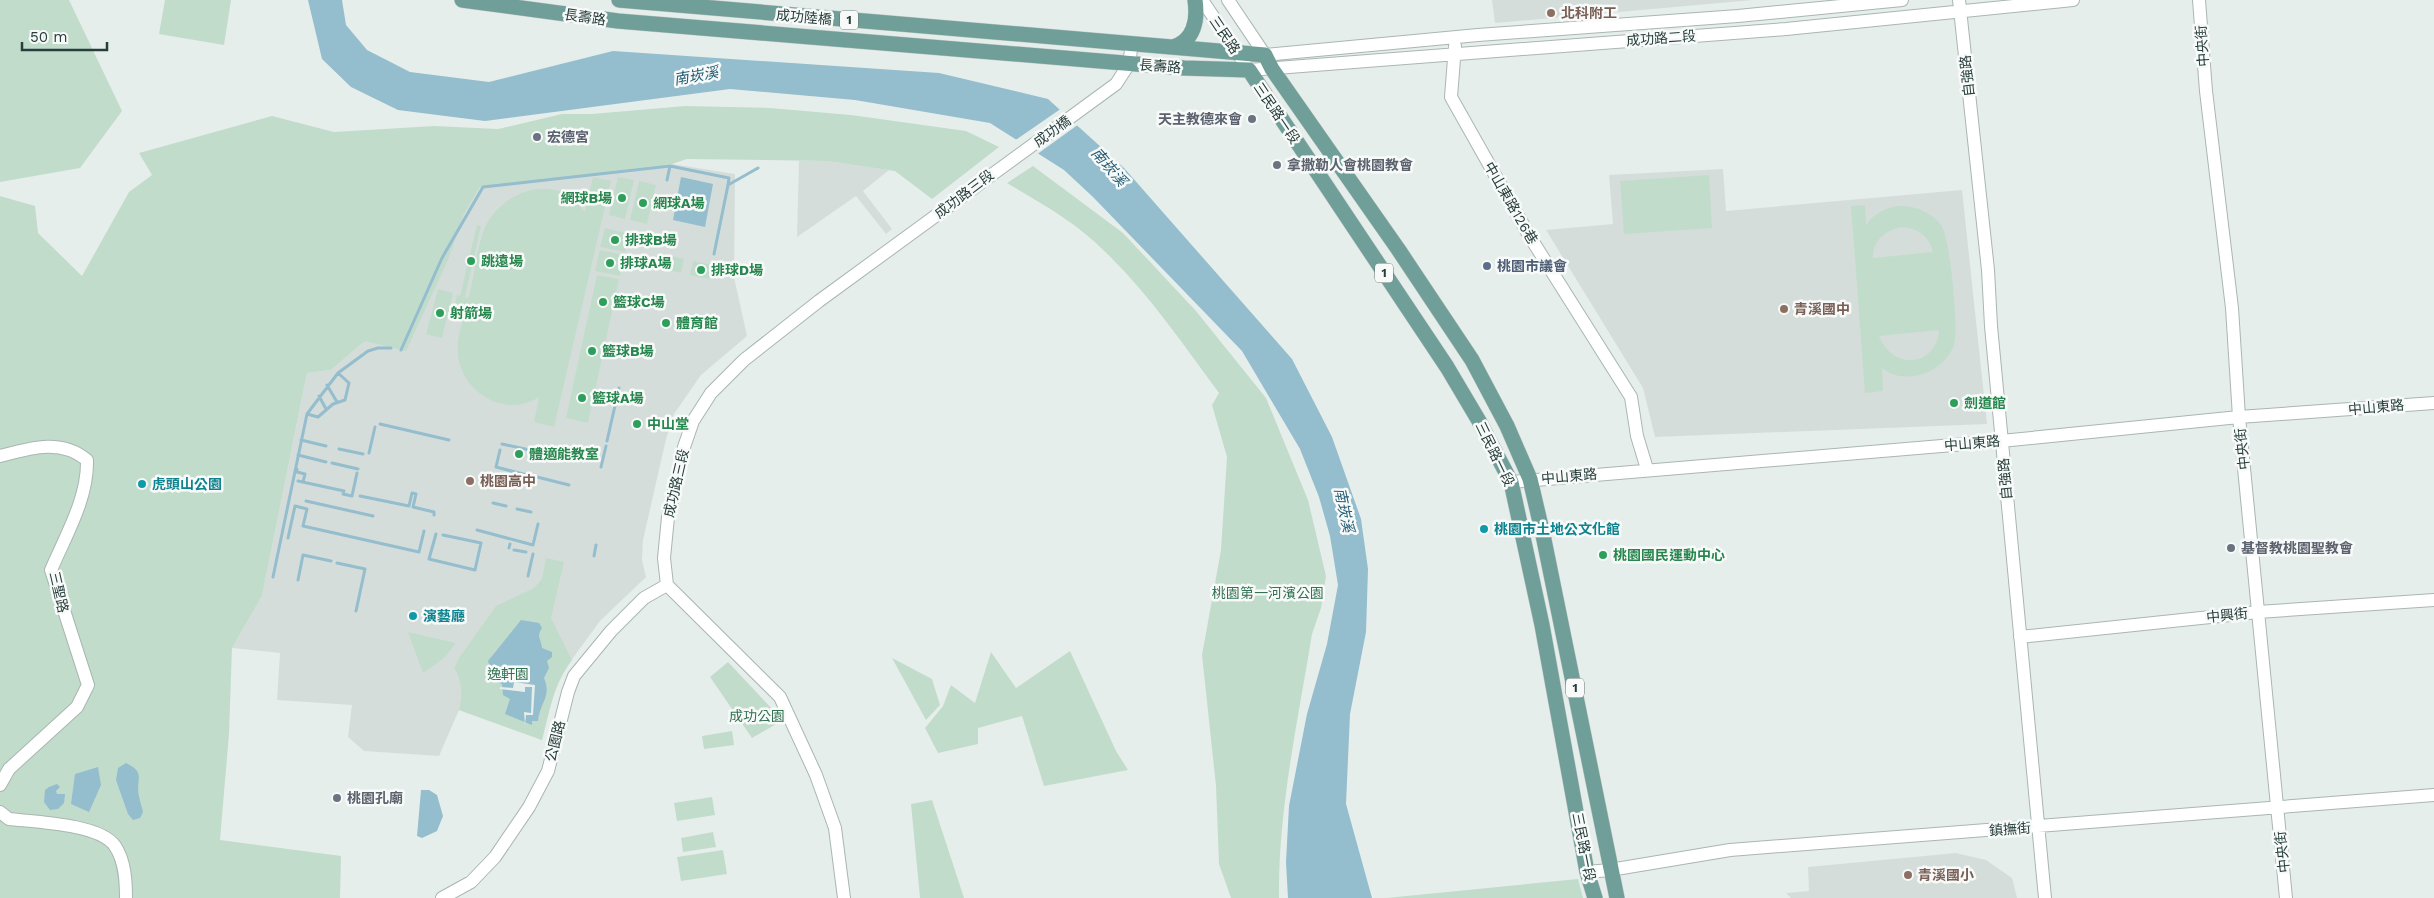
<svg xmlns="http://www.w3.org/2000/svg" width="2434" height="898" font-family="'Work Sans','Noto Sans TC',sans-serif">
<rect width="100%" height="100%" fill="#e6eeeb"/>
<path fill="#d5ddda" d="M 1492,0 L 1753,0 L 1495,23 Z
M 799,161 L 827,161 L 889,170 L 863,191 L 892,229 L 886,234 L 856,196 L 797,237 Z
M 672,164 L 735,174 L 734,277 L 747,336 L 701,375 L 674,414 L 666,439 L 643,540 L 642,560 L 646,577 L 600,621 L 562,673 L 555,689 L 542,740 L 459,710 L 439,756 L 364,751 L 348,737 L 352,705 L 277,700 L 280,653 L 232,648 L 262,596 L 307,373 L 331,370 L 365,341 L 463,216 L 480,187 Z
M 1723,169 L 1726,211 L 1962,190 L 1987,424 L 1655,437 L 1643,388 L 1546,230 L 1613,224 L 1609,175 Z
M 1956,853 L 1986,860 L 2012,878 L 2017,898 L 1791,898 L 1786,893 L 1809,891 L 1808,867 Z"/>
<path fill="#c2dccc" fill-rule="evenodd" d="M 0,0 L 69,0 L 122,111 L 80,168 L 0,182 Z
M 165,0 L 231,0 L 224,45 L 159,34 Z
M 685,106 L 770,108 L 851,115 L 966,131 L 999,147 L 932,199 L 895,171 L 827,161 L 687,159 L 672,164 L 480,187 L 463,216 L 448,260 L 406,351 L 365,341 L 331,370 L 307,373 L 262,596 L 232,648 L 229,734 L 220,840 L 341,856 L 340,898 L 0,898 L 0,196 L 35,206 L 38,233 L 82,276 L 129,192 L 152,175 L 139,153 L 272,116 L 334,132 L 434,126 L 498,129 L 562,114 L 592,114 Z
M 1033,166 L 1123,233 L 1196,311 L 1266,398 L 1308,500 L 1326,576 L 1321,608 L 1312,634 C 1298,721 1278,809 1279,898 L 1231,898 L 1219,864 L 1216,786 L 1202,655 L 1221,550 L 1227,457 L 1212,405 L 1219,393 C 1176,335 1135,273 1078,228 C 1056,211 1030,197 1007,183 Z
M 1709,175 L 1712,228 L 1624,234 L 1620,181 Z
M 593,177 L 611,181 L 554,427 L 534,422 L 539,397 C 506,419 462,393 458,355 C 456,339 462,323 466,308 L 464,312 L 454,309 L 457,295 L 460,296 L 477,225 L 481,226 L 465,297 L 468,298 C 475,277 477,241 487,223 C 504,193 546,176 576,200 C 579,204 582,209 585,212 Z
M 618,177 L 634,180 L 625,219 L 609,215 Z
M 639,181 L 656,185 L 647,224 L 630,220 Z
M 1865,205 L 1866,226 C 1872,214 1888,206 1901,206 C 1916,206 1932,213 1941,225 C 1950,236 1959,330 1954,345 C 1945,372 1905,387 1882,368 L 1883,391 L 1865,393 L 1851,206 ZM 1901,227 C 1918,228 1929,236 1933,252 L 1873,258 C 1873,241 1884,231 1901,227 ZM 1939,330 C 1936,368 1892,370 1879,336 Z
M 605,228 L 630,234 L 625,252 L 600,247 Z
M 600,250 L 625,255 L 620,276 L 595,271 Z
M 662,254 L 684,259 L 681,273 L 659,268 Z
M 693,261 L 712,265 L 709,279 L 690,275 Z
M 597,275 L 619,279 L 588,423 L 566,418 Z
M 438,289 L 453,293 L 442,338 L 426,334 Z
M 546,558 L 564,562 L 551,618 L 572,660 C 554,684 549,711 542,740 L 459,710 C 463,697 462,679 454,668 L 459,658 L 496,606 L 534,588 L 542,579 Z
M 408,632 L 456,643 L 444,658 L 423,673 Z
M 1070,651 L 1116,751 L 1128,770 L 1044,786 L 1022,716 L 978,728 L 978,744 L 938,753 L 925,728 L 943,706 L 951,685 L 975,703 L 991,652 L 1016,688 Z
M 892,658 L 932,679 L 940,705 L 926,720 Z
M 728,662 L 774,711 L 778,723 L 752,738 L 710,677 Z
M 732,731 L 734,745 L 704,749 L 702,736 Z
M 712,797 L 715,815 L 677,821 L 674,803 Z
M 932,800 L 964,898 L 920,898 L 911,804 Z
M 713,832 L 716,847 L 683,852 L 681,838 Z
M 723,850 L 727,874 L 681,881 L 677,857 Z
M 1578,879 L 1583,898 L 1386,898 Z"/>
<path fill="#94bdcd" d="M 308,0 L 342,0 L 346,25 L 367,50 L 410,72 L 489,82 L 613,51 L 939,73 L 1048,99 L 1124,168 L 1292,359 L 1332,437 L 1361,519 L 1368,569 L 1366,632 L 1350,714 L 1346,804 L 1372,898 L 1288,898 L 1286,862 L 1289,806 L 1307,714 L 1327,644 L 1338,585 L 1330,536 L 1319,497 L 1300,449 L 1242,351 L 1093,197 L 1064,170 L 990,123 L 855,100 L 730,89 L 485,121 L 398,110 L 351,87 L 322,59 Z
M 681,177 L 713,184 L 705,227 L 673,220 Z
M 521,620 L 539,623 L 542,628 C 536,637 541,638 542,648 L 552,652 L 552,657 L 547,661 L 549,668 L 544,678 C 552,697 540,702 538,721 L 532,721 L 532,725 L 505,714 L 510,699 L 503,695 L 502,684 L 494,681 L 488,661 Z
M 126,763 C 147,773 135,779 139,796 C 140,802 142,807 143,812 L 140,818 L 133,820 L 128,814 L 116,780 L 118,768 Z
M 98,767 L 101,785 L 89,812 L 71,804 L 75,774 Z
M 57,784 L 60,787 L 56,791 L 57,794 L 65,794 L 64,803 L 58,809 L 50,810 L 44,802 L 45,790 L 49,787 Z
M 421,790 L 429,790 L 437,795 L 443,816 L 437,831 L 422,838 L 417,836 Z"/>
<path fill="#e6eeeb" d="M 1062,108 L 1079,124 L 1036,155 L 1014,141 Z
M 514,682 L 535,685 L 533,715 L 526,715 L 525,725 L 524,712 L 531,713 L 532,687 L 525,687 L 525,692 L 500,689 L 500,687 L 513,688 Z"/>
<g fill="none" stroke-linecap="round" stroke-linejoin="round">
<path stroke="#94bdcd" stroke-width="3" d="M 667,180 L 670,166
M 714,254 L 728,185
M 401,350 L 442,258 L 483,187 L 670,166 L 729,178 L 728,185 L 758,168
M 327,385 L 337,402
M 319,396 L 326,409
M 307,414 L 318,417 L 333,404 L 345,400 L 349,383 L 338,373
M 380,424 L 449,440
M 301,440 L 326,446
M 607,441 L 619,388
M 502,444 L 571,459
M 339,449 L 363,454
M 500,450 L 496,467 L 535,477
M 369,453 L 375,427
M 298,455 L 326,462
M 332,463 L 358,469
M 601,467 L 606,446
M 297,469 L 297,472 L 305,474 L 303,482
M 537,477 L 569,485
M 298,481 L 344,491 L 343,494 L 352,496 L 357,473
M 360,496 L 409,506 L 412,493 L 416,494 L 413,507 L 434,512 L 434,515
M 306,501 L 373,516
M 493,503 L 506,506
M 517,509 L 531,512
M 477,530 L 533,545 L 538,524
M 436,534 L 429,559 L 475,570 L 481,543 L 443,535
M 288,538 L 295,506 L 307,509 L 303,526 L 419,552 L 424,531
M 509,548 L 510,544
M 514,550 L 526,552
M 594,556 L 596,545
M 337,563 L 365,569 L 356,611
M 528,576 L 533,554
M 273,577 L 307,414 L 338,373 L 368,351 L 378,348 L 391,348
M 298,580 L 303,555 L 331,561"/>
<defs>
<path id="minor" d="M 1202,0 L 1249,70 L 1786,29 L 2073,0
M 1228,0 L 1265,55 L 1478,35 L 1738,16 L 1902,0
M 1959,0 L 1988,270 L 1991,326 L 2045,898
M 2199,0 L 2206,91 L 2232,308 L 2239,417 L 2286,898
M 1455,46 L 1451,97 L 1530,237 L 1631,397 L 1637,436 L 1647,469
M 0,456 C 30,448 61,438 87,460 C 88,498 66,535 51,570 L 88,685 L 77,707 L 9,769 L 0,785
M 1511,482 L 2001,441 L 2239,417 L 2434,403
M 2020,637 L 2258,612 L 2434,600
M 0,812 L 9,819 C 35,822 100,824 115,846 C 125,861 126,881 126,898
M 1587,872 L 1610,870 L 1730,850 L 2434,795
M 442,898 L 471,882 L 495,857 L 529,807 L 548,771 L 568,692 L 574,676 L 611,631 L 644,598 L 667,585
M 844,898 L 835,828 L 816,775 L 780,697 L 667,585 L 664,558 L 668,517 L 684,447 L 693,421 L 711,393 L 744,360 L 819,301 L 1116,84 L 1129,64 L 1132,43"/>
<path id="major" d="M 462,0 L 618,21 L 1184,68 L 1249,70 L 1447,367 L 1479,421 L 1511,482 L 1542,625 L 1587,872 L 1595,898
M 619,0 L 1265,55 L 1272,69 L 1398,249 L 1472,360 L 1507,426 L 1530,479 L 1543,535 L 1617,898
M 1173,47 C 1194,41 1198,20 1195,0"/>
</defs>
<use href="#minor" stroke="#a9b6b3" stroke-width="14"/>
<use href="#major" stroke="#c3c9c8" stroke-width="16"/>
<use href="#minor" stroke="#fff" stroke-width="12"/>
<use href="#major" stroke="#6f9f98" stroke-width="15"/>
</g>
<g fill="#8d6e63" stroke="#f7faf9" stroke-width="2">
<circle cx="1551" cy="13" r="5"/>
<circle cx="1784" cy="309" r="5"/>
<circle cx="470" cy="481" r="5"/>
<circle cx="1908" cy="875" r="5"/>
</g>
<g fill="#6b7280" stroke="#f7faf9" stroke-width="2">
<circle cx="1252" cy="119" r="5"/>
<circle cx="537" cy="137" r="5"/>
<circle cx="1277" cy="165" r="5"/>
<circle cx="2231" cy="548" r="5"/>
<circle cx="337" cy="798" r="5"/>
</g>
<g fill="#2e9e5b" stroke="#f7faf9" stroke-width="2">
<circle cx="622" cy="198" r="5"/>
<circle cx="643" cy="203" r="5"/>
<circle cx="615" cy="240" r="5"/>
<circle cx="471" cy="261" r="5"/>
<circle cx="610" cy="263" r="5"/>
<circle cx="701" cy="270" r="5"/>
<circle cx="603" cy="302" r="5"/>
<circle cx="440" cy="313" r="5"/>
<circle cx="666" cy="323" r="5"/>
<circle cx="592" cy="351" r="5"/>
<circle cx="582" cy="398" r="5"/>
<circle cx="1954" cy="403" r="5"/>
<circle cx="637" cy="424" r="5"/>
<circle cx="519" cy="454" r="5"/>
<circle cx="1603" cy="555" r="5"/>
</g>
<circle fill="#5c6f8a" stroke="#f7faf9" stroke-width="2" cx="1487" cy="266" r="5"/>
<g fill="#0f9aa8" stroke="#f7faf9" stroke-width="2">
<circle cx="142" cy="484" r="5"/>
<circle cx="1484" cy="529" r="5"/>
<circle cx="413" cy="616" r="5"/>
</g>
<g text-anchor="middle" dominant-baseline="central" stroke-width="5" stroke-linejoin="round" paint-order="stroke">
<g fill="#f7faf9" stroke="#657674" stroke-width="1">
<rect x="840" y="10.5" width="18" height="19" rx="4"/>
<rect x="1375" y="263.5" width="18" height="19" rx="4"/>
<rect x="1566" y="678.5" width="18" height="19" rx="4"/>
</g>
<g font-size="12" font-weight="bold" fill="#273e3b">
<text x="849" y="20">1</text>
<text x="1384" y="273">1</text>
<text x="1575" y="688">1</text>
</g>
<g font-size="14" font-weight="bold" fill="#785e54" stroke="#f7faf9" text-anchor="start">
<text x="1561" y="13">北科附工</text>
<text x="1794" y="309">青溪國中</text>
<text x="480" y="481">桃園高中</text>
<text x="1918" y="875">青溪國小</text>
</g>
<g font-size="14" fill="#273e3b" stroke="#f7faf9">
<text transform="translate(585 17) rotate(8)">長壽路</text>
<text transform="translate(804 17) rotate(5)">成功陸橋</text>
<text transform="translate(1225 35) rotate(56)">三民路</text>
<text transform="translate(1661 38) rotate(-4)">成功路二段</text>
<text transform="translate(2202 46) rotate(-94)">中央街</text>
<text transform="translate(1160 66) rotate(4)">長壽路</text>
<text transform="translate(1967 76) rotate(-96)">自強路</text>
<text transform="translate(1277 113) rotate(56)">三民路一段</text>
<text transform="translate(1052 131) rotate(-36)">成功橋</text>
<text transform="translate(964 194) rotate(-37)">成功路三段</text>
<text transform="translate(1511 203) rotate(60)">中山東路126巷</text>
<text transform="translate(2376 407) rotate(-5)">中山東路</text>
<text transform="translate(1972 443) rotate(-5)">中山東路</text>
<text transform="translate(2242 449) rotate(-96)">中央街</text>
<text transform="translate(1495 454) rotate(64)">三民路一段</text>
<text transform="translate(1569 476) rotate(-5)">中山東路</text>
<text transform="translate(2005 479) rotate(-95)">自強路</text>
<text transform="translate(676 483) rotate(-77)">成功路三段</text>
<text transform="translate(59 592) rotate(77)">三聖路</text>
<text transform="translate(2227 615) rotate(-6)">中興街</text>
<text transform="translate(555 741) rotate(-76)">公園路</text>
<text transform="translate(2010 829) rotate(-4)">鎮撫街</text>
<text transform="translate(1584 847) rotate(79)">三民路一段</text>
<text transform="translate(2282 852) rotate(-96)">中央街</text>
</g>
<g font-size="14" font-weight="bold" fill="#5b616d" stroke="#f7faf9" text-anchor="start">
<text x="1242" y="119" text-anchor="end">天主教德來會</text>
<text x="547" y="137">宏德宮</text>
<text x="1287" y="165">拿撒勒人會桃園教會</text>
<text x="2241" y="548">基督教桃園聖教會</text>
<text x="347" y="798">桃園孔廟</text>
</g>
<g font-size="14" font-weight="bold" fill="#27864d" stroke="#f7faf9" text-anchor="start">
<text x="612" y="198" text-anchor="end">網球B場</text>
<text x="653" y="203">網球A場</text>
<text x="625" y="240">排球B場</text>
<text x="481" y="261">跳遠場</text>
<text x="620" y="263">排球A場</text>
<text x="711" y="270">排球D場</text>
<text x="613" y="302">籃球C場</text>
<text x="450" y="313">射箭場</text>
<text x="676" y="323">體育館</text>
<text x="602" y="351">籃球B場</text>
<text x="592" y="398">籃球A場</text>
<text x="1964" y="403">劍道館</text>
<text x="647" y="424">中山堂</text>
<text x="529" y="454">體適能教室</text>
<text x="1613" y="555">桃園國民運動中心</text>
</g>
<g font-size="14" font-weight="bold" fill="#4e5e75" stroke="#f7faf9" text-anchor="start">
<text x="1497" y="266">桃園市議會</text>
</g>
<g font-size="14" font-weight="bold" fill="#0d838f" stroke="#f7faf9" text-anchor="start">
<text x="152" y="484">虎頭山公園</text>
<text x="1494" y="529">桃園市土地公文化館</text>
<text x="423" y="616">演藝廳</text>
</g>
<g font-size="14" fill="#347253" stroke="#f7faf9">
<text x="1268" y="593">桃園第一河濱公園</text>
<text x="508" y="674">逸軒園</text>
<text x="757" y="716">成功公園</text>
</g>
<g font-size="15" font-style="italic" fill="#265e75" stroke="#f7faf9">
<text transform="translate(696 76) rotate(-10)">南崁溪</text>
<text transform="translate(1109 167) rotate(49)">南崁溪</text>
<text transform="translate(1344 510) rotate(78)">南崁溪</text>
</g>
</g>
<path d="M22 42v8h85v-8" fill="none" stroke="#273e3b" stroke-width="2.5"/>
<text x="30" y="42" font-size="15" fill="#273e3b" stroke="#f7faf9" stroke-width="4" paint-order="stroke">50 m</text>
</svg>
